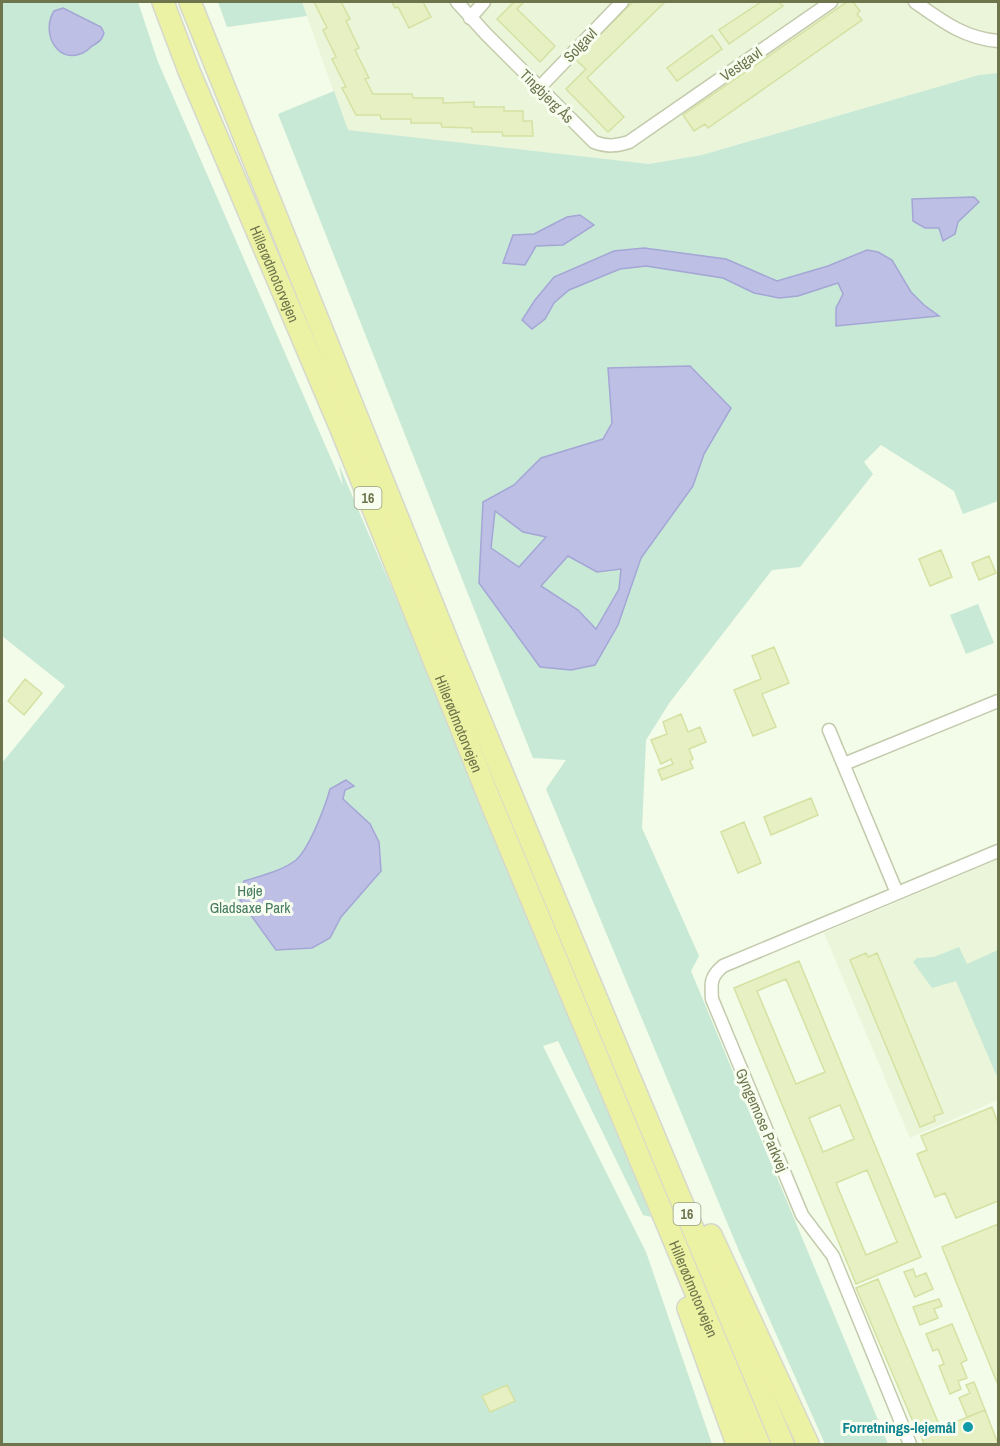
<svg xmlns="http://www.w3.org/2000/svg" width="1000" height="1446" font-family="'Archivo Narrow',sans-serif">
<rect width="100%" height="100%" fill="#f3fbe9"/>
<path fill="#ebf5da" d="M 302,2 L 998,2 L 998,73 L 979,75 L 702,155 L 649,164 L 575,157 L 347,130 Z
M 998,859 L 998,1100 L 910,1138 L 824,933 Z"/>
<path fill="#c7e9d5" d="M 2,2 L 138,2 L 158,62 L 343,486 L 339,465 L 528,905 L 589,1052 L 651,1217 L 643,1215 L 558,1041 L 543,1046 L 646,1252 L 712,1444 L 2,1444 L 2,763 L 65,686 L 2,636 Z
M 218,2 L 302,2 L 307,16 L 227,27 Z
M 998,73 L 998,501 L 963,514 L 954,491 L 881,445 L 864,462 L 873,474 L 800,567 L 772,570 L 670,702 L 646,740 L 642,828 L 699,956 L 691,971 L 888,1444 L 825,1444 L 739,1251 L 546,789 L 566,760 L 533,758 L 278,114 L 334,91 L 348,130 L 649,164 L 702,155 L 979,75 Z
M 978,604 L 994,643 L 966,654 L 950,615 Z
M 959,947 L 967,964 L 998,950 L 998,1079 L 956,981 L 932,988 L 913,962 L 917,958 L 934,957 Z"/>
<path fill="#bebfe5" stroke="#a4a6d6" stroke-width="1.5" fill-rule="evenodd" d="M 63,8 L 101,27 L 104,33 C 102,40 99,42 92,46 C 89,49 84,53 80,54 C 56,63 41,31 54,11 Z
M 974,197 L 979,202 L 958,222 L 955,234 L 943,241 L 939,228 L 925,228 L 913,221 L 912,199 Z
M 580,215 L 594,225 L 563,245 L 536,246 L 525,265 L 503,263 L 513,235 L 534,234 L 567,217 Z
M 644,248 L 726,259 L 777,281 L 828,266 L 867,250 L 878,252 L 892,260 L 911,292 L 924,305 L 939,316 L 836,326 L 836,308 L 843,294 L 838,283 L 798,296 L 779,298 L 754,293 L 723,278 L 646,266 L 620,269 L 569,290 L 554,303 L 545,319 L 532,329 L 522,320 L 535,300 L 554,277 L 614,251 Z
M 690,366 L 731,408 L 704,454 L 693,486 L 641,558 L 618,625 L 595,665 L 571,670 L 540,667 L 479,583 L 483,502 L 514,485 L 541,458 L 603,439 L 612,423 L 608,368 ZM 495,511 L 523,532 L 546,537 L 519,567 L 491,548 ZM 568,556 L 597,572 L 621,569 L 619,589 L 596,629 L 578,610 L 541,586 Z
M 346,780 L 354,786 L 345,790 L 343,799 L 370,824 L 379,842 L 381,871 L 341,917 L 330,938 L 312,948 L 276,950 L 240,900 L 244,881 C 260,876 282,871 296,860 C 309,849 325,807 330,789 Z"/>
<path fill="#e6f0c2" stroke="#d5e1a3" stroke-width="1.5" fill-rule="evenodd" d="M 314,2 L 341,2 L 350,19 L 346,21 L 359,48 L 355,50 L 369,78 L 365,79 L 373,94 L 412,94 L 413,98 L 443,98 L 443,103 L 474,102 L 474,107 L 504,107 L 504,111 L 523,111 L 523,121 L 532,121 L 533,136 L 503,136 L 502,132 L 472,132 L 472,128 L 442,127 L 441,123 L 411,123 L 411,119 L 381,119 L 380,115 L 356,115 L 342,88 L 346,87 L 332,59 L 336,57 L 323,30 L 327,28 Z
M 392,2 L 423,2 L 431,17 L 409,28 L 398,7 L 395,8 Z
M 514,2 L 524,2 L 517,9 L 555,46 L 540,62 L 497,19 Z
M 633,2 L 665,2 L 587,78 L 624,117 L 608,132 L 566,89 L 586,69 L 576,60 L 579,55 Z
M 761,2 L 779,2 L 783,6 L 729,44 L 719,30 Z
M 847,2 L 853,2 L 860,11 L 857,14 L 862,20 L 708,128 L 705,124 L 694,131 L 683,115 Z
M 712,35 L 722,49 L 677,81 L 667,68 Z
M 941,550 L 952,577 L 930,586 L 919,559 Z
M 989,556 L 996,573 L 979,580 L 972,563 Z
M 774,647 L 789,683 L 762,694 L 776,727 L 753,736 L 734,690 L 761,679 L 752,656 Z
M 25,679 L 42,693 L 24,715 L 8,701 Z
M 681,714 L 688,732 L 700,727 L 706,742 L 689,749 L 693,759 L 690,761 L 693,768 L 662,780 L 658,770 L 673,764 L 671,759 L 661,764 L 651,740 L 667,734 L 663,722 Z
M 811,798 L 818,815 L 771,835 L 764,817 Z
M 744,822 L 761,863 L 738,873 L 721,832 Z
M 866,953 L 868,957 L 877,953 L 943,1113 L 934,1116 L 935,1121 L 920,1127 L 850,960 Z
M 799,961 L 921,1257 L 856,1284 L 734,988 ZM 786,979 L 825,1072 L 796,1084 L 757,991 ZM 840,1105 L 854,1139 L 823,1152 L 809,1118 ZM 867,1170 L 897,1242 L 866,1255 L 836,1183 Z
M 992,1107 L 998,1123 L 998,1201 L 956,1218 L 945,1193 L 935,1197 L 917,1154 L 927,1150 L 921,1136 Z
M 998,1224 L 998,1385 L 942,1247 Z
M 913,1269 L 916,1277 L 926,1273 L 933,1289 L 915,1297 L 904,1272 Z
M 878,1279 L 938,1422 L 917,1431 L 856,1288 Z
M 939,1299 L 942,1306 L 934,1309 L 938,1318 L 920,1325 L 913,1307 Z
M 952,1324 L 967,1360 L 961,1363 L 967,1378 L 958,1381 L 961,1389 L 950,1394 L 939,1366 L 944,1364 L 938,1349 L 933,1351 L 926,1334 Z
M 974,1382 L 985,1410 L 967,1417 L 959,1398 L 970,1393 L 966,1385 Z
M 507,1385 L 515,1401 L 490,1412 L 482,1396 Z
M 985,1410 L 998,1444 L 924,1444 L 921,1436 Z"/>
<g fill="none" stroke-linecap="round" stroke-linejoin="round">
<defs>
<path id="minor" d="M 457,2 L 486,34 L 594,142 C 607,147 616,146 629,142 L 831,2
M 915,2 C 942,21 964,38 998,41
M 470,18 L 484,2
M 539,88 L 622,2
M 829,730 L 897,893
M 844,764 L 998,701
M 910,1444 L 833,1256 L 802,1215 L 712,999 C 711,983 710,977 723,966 L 998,851"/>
<g id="motorway">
<path id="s1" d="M 163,2 L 189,71 L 341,429 L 492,805 L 759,1444"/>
<path d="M 190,2 L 453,655 L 783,1444"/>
<path d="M 711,1235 L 808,1444"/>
<path d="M 688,1308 L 737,1444"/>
</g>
</defs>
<use href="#minor" stroke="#c3cbac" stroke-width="15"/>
<use href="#motorway" stroke="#d6d8cd" stroke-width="24"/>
<use href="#minor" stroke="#fff" stroke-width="12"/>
<use href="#motorway" stroke="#ecf2a3" stroke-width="21"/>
</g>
<circle fill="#0f9aa8" stroke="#f8feef" stroke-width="2" cx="968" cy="1427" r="6"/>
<g text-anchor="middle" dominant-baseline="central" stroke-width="6" stroke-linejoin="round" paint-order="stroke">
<g fill="#f8feef" stroke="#979e7e" stroke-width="1.5">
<rect x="354.5" y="487" width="27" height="22" rx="4.5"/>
<rect x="673.5" y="1203" width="27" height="22" rx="4.5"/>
</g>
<g font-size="14" font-weight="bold" fill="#6e754d">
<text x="368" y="498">16</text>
<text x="687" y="1214">16</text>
</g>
<g font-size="15" fill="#6e754d" stroke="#f8feef">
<text transform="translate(580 45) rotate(-46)">Solgavl</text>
<text transform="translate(741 64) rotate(-35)">Vestgavl</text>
<text transform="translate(547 96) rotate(45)">Tingbjerg Ås</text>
<text stroke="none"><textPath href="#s1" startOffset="294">Hillerødmotorvejen</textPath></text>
<text stroke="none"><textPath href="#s1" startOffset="780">Hillerødmotorvejen</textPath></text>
<text transform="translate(762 1120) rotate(67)">Gyngemose Parkvej</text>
<text stroke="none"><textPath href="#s1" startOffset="1392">Hillerødmotorvejen</textPath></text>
</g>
<g font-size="15" fill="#467a61" stroke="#f8feef">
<text x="250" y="890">Høje<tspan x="250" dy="17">Gladsaxe Park</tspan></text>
</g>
<g font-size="15" font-weight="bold" fill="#0d838f" stroke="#f8feef" text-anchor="end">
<text x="956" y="1427">Forretnings-lejemål</text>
</g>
</g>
<rect width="1000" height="1446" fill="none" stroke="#6e754d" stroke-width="6"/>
</svg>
